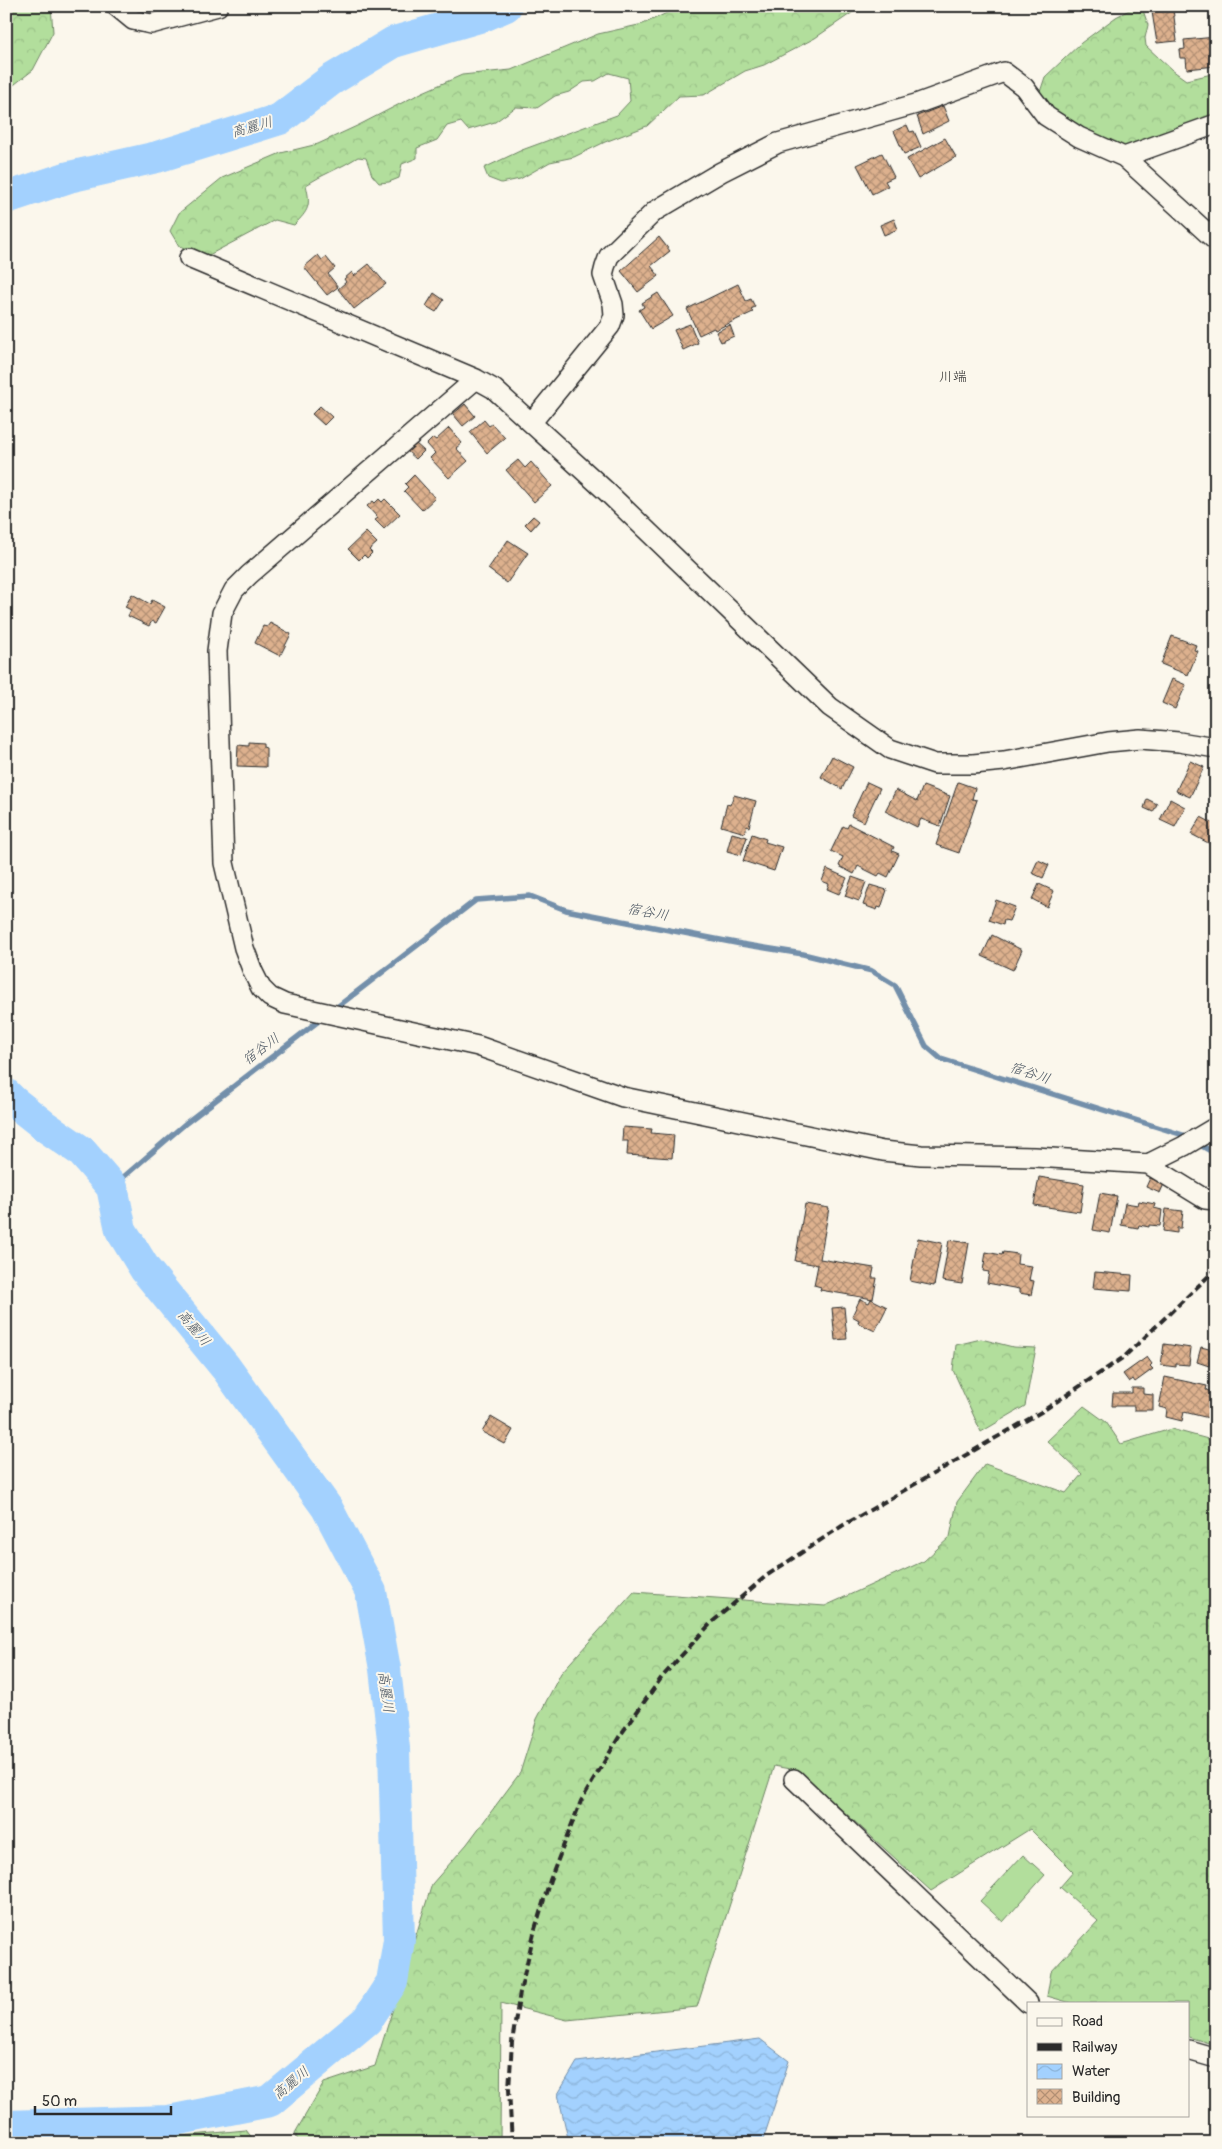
<svg xmlns="http://www.w3.org/2000/svg" width="1222" height="2149" font-family="Pangolin,'Klee One',sans-serif">
<defs>
<pattern id="forest-crowns" width="20" height="18" patternUnits="userSpaceOnUse" patternTransform="scale(1.25)"><rect width="20" height="18" fill="#b2de9c"/><path d="M2 6a3 3 0 1 1 6 0M12 15a3 3 0 1 1 6 0" fill="none" stroke="#99bf87"/></pattern>
<pattern id="water-waves" width="16" height="10" patternUnits="userSpaceOnUse" patternTransform="scale(1.25)"><rect width="16" height="10" fill="#a3d1fe"/><path d="M0 5q4-4 8 0t8 0" fill="none" stroke="#8cb4da"/></pattern>
<pattern id="building-cross-hatch" width="8" height="8" patternUnits="userSpaceOnUse" patternTransform="scale(1.25)"><rect width="8" height="8" fill="#ddb18e"/><path d="M0 0l8 8M0 8l8-8" fill="none" stroke="#b39074"/></pattern>
</defs>
<rect width="100%" height="100%" fill="#fbf7ec"/>
<filter id="ink" filterUnits="userSpaceOnUse"><feTurbulence type="fractalNoise" baseFrequency=".02" numOctaves="2"/><feDisplacementMap in="SourceGraphic" scale="10" xChannelSelector="R" yChannelSelector="G"/><feConvolveMatrix kernelMatrix="1 2 1 2 8 2 1 2 1" color-interpolation-filters="sRGB"/></filter>
<g filter="url(#ink)">
<path fill="url(#forest-crowns)" stroke="#6e8464" d="M 6,6 L 51,6 L 53,32 L 33,70 L 6,91 Z
M 682,6 L 862,6 L 815,38 L 764,65 L 745,71 L 704,95 L 679,96 L 647,126 L 605,142 L 574,157 L 550,162 L 520,179 L 501,183 L 488,178 L 484,168 L 522,150 L 617,115 L 630,101 L 628,78 L 609,73 L 595,81 L 584,82 L 569,92 L 555,96 L 537,108 L 516,107 L 495,122 L 468,130 L 461,122 L 447,126 L 437,140 L 417,148 L 417,158 L 402,164 L 399,178 L 389,182 L 379,183 L 372,175 L 366,158 L 358,157 C 341,168 323,174 306,185 C 311,206 309,210 294,225 L 275,220 L 207,256 L 179,246 L 170,231 L 179,213 L 222,178 L 281,153 L 318,144 L 359,125 L 423,92 L 462,75 L 511,70 L 598,34 L 643,24 Z
M 1142,7 L 1148,25 L 1145,38 L 1146,46 L 1172,70 L 1186,80 L 1216,73 L 1216,117 L 1122,149 L 1047,112 L 1039,95 L 1045,77 L 1081,43 L 1116,17 L 1131,9 Z
M 981,1339 L 1013,1347 L 1036,1348 L 1025,1406 L 981,1432 L 953,1370 L 956,1345 Z
M 1084,1406 L 1106,1422 L 1121,1444 L 1171,1429 L 1208,1439 L 1216,1439 L 1216,2045 L 1188,2037 L 1188,2003 L 1071,2003 L 1047,1996 L 1051,1972 L 1098,1921 L 1060,1887 L 1073,1872 L 1030,1829 L 931,1891 L 830,1799 L 795,1770 L 774,1766 L 697,2007 L 567,2020 L 501,2003 L 500,2143 L 299,2143 L 295,2133 L 324,2083 L 375,2066 L 432,1884 L 467,1844 L 520,1773 L 537,1719 L 561,1673 L 634,1592 L 825,1606 L 924,1561 L 950,1537 L 957,1502 L 985,1464 L 1066,1493 L 1082,1474 L 1047,1441 Z
M 246,2130 L 256,2143 L 143,2143 L 149,2139 Z"/>
<path fill="#b2de9c" stroke="#6e8464" d="M 1023,1855 L 1045,1875 L 1003,1922 L 980,1901 Z"/>
<path fill="url(#water-waves)" stroke="#738faa" d="M 760,2039 L 789,2061 L 762,2143 L 569,2143 L 558,2094 L 577,2062 Z"/>
<g fill="none" stroke-linecap="round" stroke-linejoin="round">
<path stroke="#738faa" stroke-width="5.5" d="M 332,1011 L 476,900 L 530,896 L 566,910 L 741,944 L 803,954 L 872,971 L 895,985 L 926,1046 L 941,1059 L 1183,1135 L 1216,1154
M 112,1187 L 186,1123 L 325,1016"/>
<path stroke="#a3d1fe" stroke-width="32" d="M 6,198 L 69,177 L 157,157 L 280,119 L 331,80 L 394,42 L 483,16 L 506,6
M 6,1094 L 13,1101 L 46,1127 L 81,1151 L 112,1187 L 121,1230 L 145,1269 L 226,1368 L 327,1508 L 371,1592 L 385,1669 L 394,1748 L 399,1940 L 392,1982 L 367,2020 L 270,2101 L 169,2121 L 6,2126"/>
</g>
<path fill="url(#building-cross-hatch)" stroke="#2b2b2b" d="M 1173,9 L 1177,41 L 1157,43 L 1152,12 Z
M 1216,37 L 1216,66 L 1187,69 L 1186,58 L 1180,58 L 1179,50 L 1185,49 L 1184,40 Z
M 943,106 L 949,121 L 923,134 L 917,116 Z
M 907,125 L 910,132 L 914,131 L 921,147 L 904,154 L 894,131 Z
M 945,138 L 956,157 L 918,179 L 907,159 Z
M 882,153 L 894,177 L 885,181 L 888,186 L 872,194 L 857,165 Z
M 894,219 L 898,229 L 884,235 L 880,225 Z
M 659,237 L 670,251 L 651,266 L 659,276 L 638,292 L 621,271 Z
M 318,255 L 322,260 L 326,257 L 335,268 L 328,274 L 338,287 L 327,295 L 304,267 Z
M 369,264 L 386,284 L 354,309 L 338,289 L 346,282 L 344,279 L 352,272 L 354,276 Z
M 738,284 L 746,301 L 751,299 L 755,307 L 751,309 L 753,312 L 715,330 L 714,328 L 699,335 L 687,309 Z
M 434,293 L 444,300 L 436,312 L 426,306 Z
M 658,293 L 673,316 L 651,329 L 639,310 L 644,307 L 642,303 Z
M 690,324 L 698,343 L 683,350 L 674,330 Z
M 730,325 L 734,336 L 721,342 L 716,332 Z
M 465,404 L 475,416 L 463,426 L 453,414 Z
M 320,406 L 332,417 L 324,425 L 312,414 Z
M 484,420 L 489,426 L 492,424 L 505,438 L 487,453 L 470,432 Z
M 449,428 L 462,443 L 456,448 L 468,461 L 449,478 L 430,458 L 435,453 L 427,444 L 433,438 L 436,440 Z
M 415,443 L 424,451 L 416,459 L 407,451 Z
M 518,460 L 525,468 L 531,462 L 552,486 L 534,502 L 506,470 Z
M 414,475 L 435,498 L 422,510 L 404,491 L 408,487 L 405,484 Z
M 379,499 L 382,502 L 385,499 L 400,514 L 384,529 L 375,520 L 378,518 L 367,506 L 373,501 L 375,503 Z
M 533,516 L 539,521 L 531,530 L 525,524 Z
M 366,532 L 377,543 L 369,550 L 372,553 L 367,558 L 364,555 L 359,560 L 348,549 Z
M 508,540 L 528,553 L 507,583 L 488,569 Z
M 132,594 L 150,604 L 152,600 L 165,607 L 156,623 L 152,621 L 149,626 L 128,616 L 131,610 L 125,607 Z
M 270,623 L 291,634 L 280,656 L 255,643 L 263,626 L 267,627 Z
M 1172,636 L 1196,645 L 1194,650 L 1198,651 L 1188,675 L 1161,664 Z
M 1172,679 L 1186,685 L 1175,709 L 1162,703 Z
M 249,742 L 263,743 L 263,747 L 266,748 L 266,767 L 237,766 L 238,745 L 249,746 Z
M 832,756 L 853,767 L 842,789 L 821,777 Z
M 1190,761 L 1204,767 L 1190,797 L 1176,791 Z
M 867,782 L 880,788 L 864,822 L 851,816 Z
M 958,782 L 975,788 L 972,799 L 977,800 L 959,853 L 936,845 Z
M 923,786 L 950,796 L 940,826 L 921,819 L 917,827 L 885,811 L 896,790 L 917,801 Z
M 734,795 L 756,801 L 749,827 L 747,826 L 745,833 L 721,826 L 727,804 L 730,805 Z
M 1147,799 L 1157,804 L 1153,812 L 1144,808 Z
M 1170,799 L 1185,807 L 1175,827 L 1160,820 Z
M 1201,817 L 1216,825 L 1216,847 L 1191,834 Z
M 849,824 L 894,847 L 892,851 L 899,854 L 888,877 L 880,873 L 878,876 L 858,866 L 854,874 L 839,866 L 843,857 L 831,851 L 843,826 L 847,828 Z
M 732,833 L 747,837 L 741,855 L 727,851 Z
M 752,834 L 766,839 L 765,842 L 782,847 L 774,871 L 743,861 Z
M 1038,860 L 1049,865 L 1043,878 L 1032,873 Z
M 827,869 L 847,878 L 839,894 L 827,889 L 829,884 L 822,881 Z
M 852,877 L 866,882 L 859,901 L 845,896 Z
M 1039,884 L 1054,891 L 1047,907 L 1032,899 Z
M 870,885 L 887,890 L 881,908 L 878,907 L 877,910 L 863,905 Z
M 996,900 L 1015,907 L 1009,921 L 1004,920 L 1003,925 L 989,920 Z
M 992,935 L 1022,950 L 1013,970 L 982,956 Z
M 623,1127 L 652,1129 L 651,1133 L 674,1135 L 672,1158 L 627,1155 L 628,1141 L 622,1141 Z
M 1039,1177 L 1084,1184 L 1080,1212 L 1034,1205 Z
M 1150,1178 L 1164,1184 L 1160,1193 L 1146,1187 Z
M 1100,1193 L 1117,1196 L 1110,1233 L 1093,1230 Z
M 1139,1201 L 1155,1204 L 1154,1208 L 1162,1210 L 1160,1226 L 1149,1225 L 1149,1227 L 1139,1225 L 1138,1228 L 1121,1225 L 1125,1203 L 1138,1205 Z
M 805,1204 L 829,1208 L 820,1259 L 874,1268 L 872,1278 L 877,1278 L 873,1299 L 820,1290 L 821,1287 L 814,1285 L 818,1265 L 795,1261 Z
M 1166,1209 L 1183,1211 L 1181,1228 L 1177,1228 L 1177,1233 L 1163,1231 Z
M 918,1238 L 942,1243 L 934,1286 L 910,1281 Z
M 949,1240 L 969,1243 L 962,1284 L 942,1281 Z
M 986,1252 L 1002,1255 L 1003,1252 L 1018,1254 L 1017,1264 L 1032,1266 L 1029,1280 L 1034,1281 L 1031,1295 L 1019,1293 L 1019,1289 L 987,1283 L 989,1272 L 983,1271 Z
M 1095,1272 L 1132,1275 L 1131,1291 L 1093,1288 Z
M 860,1299 L 869,1303 L 871,1299 L 887,1307 L 875,1331 L 858,1323 L 859,1320 L 852,1316 Z
M 844,1307 L 847,1339 L 835,1340 L 832,1308 Z
M 1164,1344 L 1191,1348 L 1189,1365 L 1176,1364 L 1176,1367 L 1161,1365 Z
M 1201,1347 L 1213,1350 L 1209,1366 L 1197,1362 Z
M 1147,1357 L 1152,1364 L 1150,1366 L 1153,1369 L 1135,1382 L 1133,1379 L 1129,1382 L 1123,1374 Z
M 1165,1377 L 1207,1386 L 1206,1390 L 1214,1392 L 1209,1418 L 1184,1412 L 1182,1421 L 1166,1417 L 1167,1409 L 1159,1407 Z
M 1132,1388 L 1143,1388 L 1143,1394 L 1153,1395 L 1153,1410 L 1134,1410 L 1134,1406 L 1112,1406 L 1113,1393 L 1132,1393 Z
M 491,1417 L 513,1430 L 505,1444 L 482,1432 Z"/>
<g fill="none" stroke-linecap="round" stroke-linejoin="round">
<defs>
<path id="minor" d="M 116,6 L 133,20 L 151,24 L 218,6
M 1124,157 L 1216,241
M 189,258 L 476,379 L 494,389 L 606,491 L 830,707 L 890,749 L 935,764 L 973,764 L 1004,761 L 1108,742 L 1140,739 L 1179,742 L 1216,748
M 476,379 L 249,575 L 234,590 L 222,613 L 217,651 L 224,863 L 244,948 L 253,972 L 261,988 L 270,997 L 285,1004 L 478,1046 L 623,1097 L 883,1151 L 921,1155 L 1035,1157 L 1148,1164 L 1205,1199 L 1216,1200
M 532,422 L 610,326 L 614,315 L 613,304 L 603,275 L 605,267 L 609,256 L 655,211 L 721,172 L 778,143 L 916,104 L 1004,72 L 1024,87 L 1046,116 L 1079,137 L 1124,157 L 1216,124
M 1148,1164 L 1184,1146 L 1216,1127
M 794,1779 L 1028,2003
M 1188,2050 L 1216,2058"/>
</defs>
<use href="#minor" stroke="#2b2b2b" stroke-width="22"/>
<use href="#minor" stroke="#fbf7ec" stroke-width="19"/>
<path stroke="#2b2b2b" stroke-width="4" stroke-dasharray="8 4" stroke-linecap="butt" d="M 512,2143 L 509,2089 L 512,2042 L 520,1992 L 535,1929 L 550,1880 L 581,1801 L 619,1737 L 662,1677 L 711,1623 L 766,1576 L 842,1526 L 1041,1412 L 1124,1357 L 1216,1269"/>
</g>
</g>
<g text-anchor="middle" dominant-baseline="central" stroke-width="4" stroke-linejoin="round" paint-order="stroke">
<g font-size="14" font-style="italic" fill="#495460" stroke="#fbf7ec">
<text transform="translate(252 127) rotate(-16)">高麗川</text>
<text transform="translate(648 912) rotate(10)">宿谷川</text>
<text transform="translate(261 1049) rotate(-37)">宿谷川</text>
<text transform="translate(1030 1073) rotate(18)">宿谷川</text>
<text transform="translate(194 1328) rotate(50)">高麗川</text>
<text transform="translate(386 1692) rotate(82)">高麗川</text>
<text transform="translate(291 2083) rotate(-40)">高麗川</text>
</g>
<g font-size="14" fill="#2b2b2b" stroke="#fbf7ec">
<text x="953" y="376">川端</text>
</g>
</g>
<rect width="1222" height="2149" fill="none" stroke="#fbf7ec" stroke-width="25"/>
<rect x="12" y="12" width="1197" height="2124" fill="none" stroke="#2b2b2b" stroke-width="2" filter="url(#ink)"/>
<rect x="1027" y="2002" width="162" height="115" fill="#fbf7ec" stroke="#a8a59f"/>
<rect x="1037" y="2018" width="25" height="8" fill="#fbf7ec" stroke="#a8a59f"/>
<text x="1072" y="2026" font-size="15" fill="#2b2b2b">Road</text>
<rect x="1037" y="2043" width="25" height="8" fill="#2b2b2b" stroke="#a8a59f"/>
<text x="1072" y="2052" font-size="15" fill="#2b2b2b">Railway</text>
<rect x="1037" y="2064" width="25" height="15" fill="url(#water-waves)" stroke="#a8a59f"/>
<text x="1072" y="2076" font-size="15" fill="#2b2b2b">Water</text>
<rect x="1037" y="2089" width="25" height="15" fill="url(#building-cross-hatch)" stroke="#a8a59f"/>
<text x="1072" y="2102" font-size="15" fill="#2b2b2b">Building</text>
<path d="M35 2106v8h136v-8" fill="none" stroke="#2b2b2b" stroke-width="2.5"/>
<text x="42" y="2106" font-size="15" fill="#2b2b2b" stroke="#fbf7ec" stroke-width="4" paint-order="stroke">50 m</text>
</svg>
